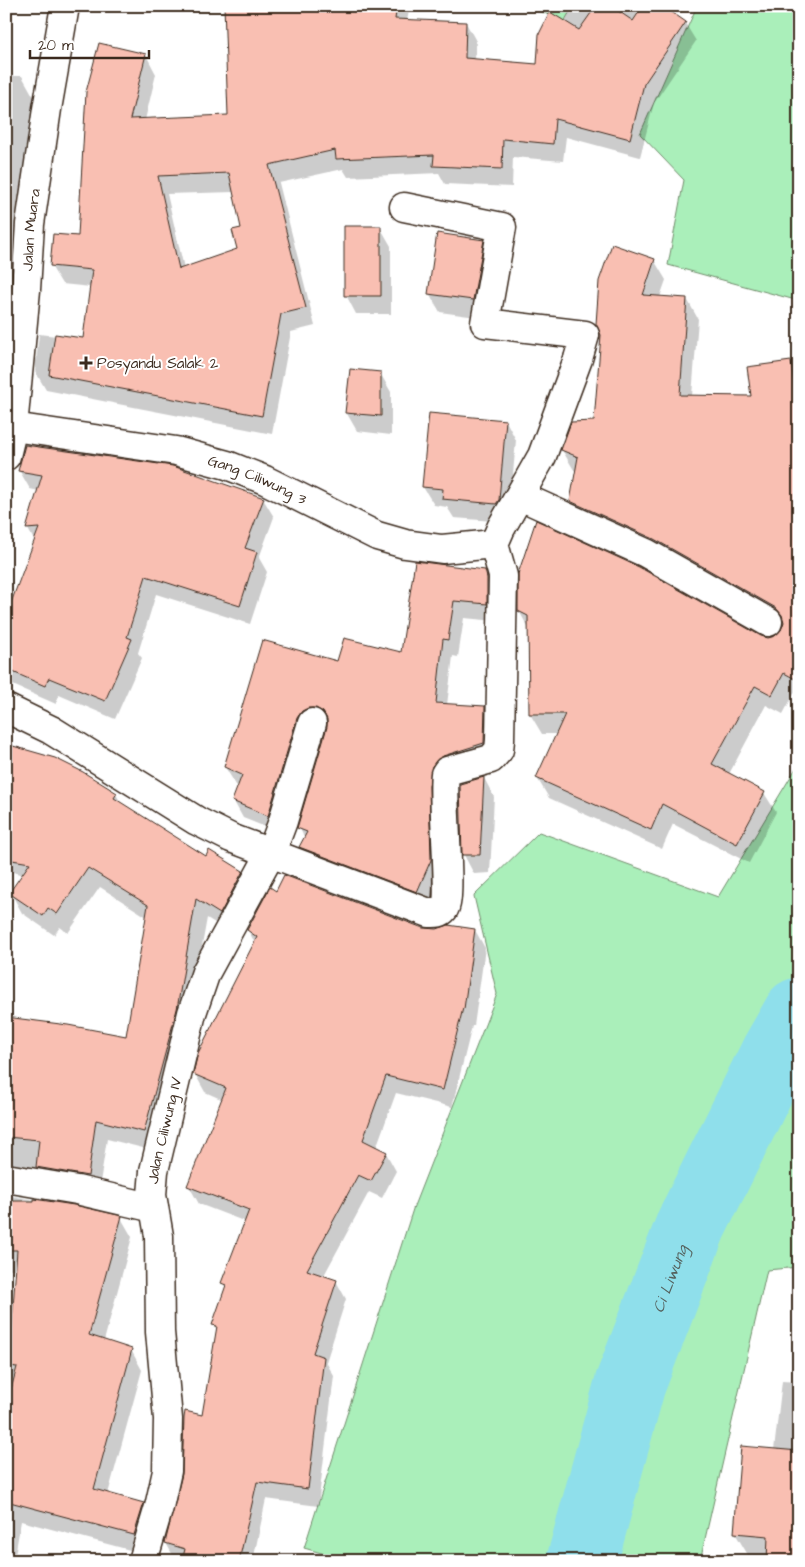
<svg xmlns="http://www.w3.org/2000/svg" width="805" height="1567" font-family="'Architects Daughter',sans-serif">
<rect width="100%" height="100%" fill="#fff"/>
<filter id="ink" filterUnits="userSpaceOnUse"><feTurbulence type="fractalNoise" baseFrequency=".02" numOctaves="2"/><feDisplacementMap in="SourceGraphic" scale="10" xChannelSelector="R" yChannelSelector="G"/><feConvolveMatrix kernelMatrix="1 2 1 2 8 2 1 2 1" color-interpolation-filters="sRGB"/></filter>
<g filter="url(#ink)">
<path fill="#aaefba" stroke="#728c6c" d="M 529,6 L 573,6 L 564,22 Z
M 697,6 L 799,6 L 799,301 L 668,265 L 684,180 L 640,134 Z
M 799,763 L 799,1267 L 767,1270 L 702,1552 L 701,1561 L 349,1561 L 304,1548 L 414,1206 L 497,994 L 474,896 L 539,832 L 718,897 Z"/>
<path fill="#0003" fill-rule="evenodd" d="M 6,6 L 9,6 L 8,12 L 6,11 Z
M 225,6 L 410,6 L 407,21 L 466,23 L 476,41 L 475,60 L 539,66 L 565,22 L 572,6 L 661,6 L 685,23 L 696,41 L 654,103 L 640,157 L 566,137 L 563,161 L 513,157 L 512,187 L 445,184 L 439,173 L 348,177 L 343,169 L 279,183 L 315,326 L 291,332 L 272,434 L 46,390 L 35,371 L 39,334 L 84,339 L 91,287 L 62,284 L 51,266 L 79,238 L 100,44 L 146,55 L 156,74 L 145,120 L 230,117 L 226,21 L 224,18 ZM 234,192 L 243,229 L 238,250 L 184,268 L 167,194 Z
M 6,76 L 22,76 L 40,108 L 33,250 L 6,250 Z
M 380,227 L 391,246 L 391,314 L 356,314 L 346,295 Z
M 483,241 L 494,260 L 483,318 L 440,312 L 429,293 Z
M 654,260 L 666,280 L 660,297 L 687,299 L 698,319 L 692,396 L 752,397 L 791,363 L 799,376 L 799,694 L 795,692 L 783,714 L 766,705 L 729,774 L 764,793 L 776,812 L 749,863 L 673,824 L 662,849 L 549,798 L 537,778 L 558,734 L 542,734 L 530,714 L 529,629 L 519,611 L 768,639 L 776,637 L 782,631 L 784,626 L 666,559 L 583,521 L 571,501 L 576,471 L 574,470 L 562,450 L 596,423 Z
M 6,298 L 16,315 L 6,382 Z
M 380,373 L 391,392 L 391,435 L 357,431 L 346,412 Z
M 506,421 L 516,440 L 509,519 L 507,522 L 454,518 L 447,507 L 434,505 L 423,487 Z
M 19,470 L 263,499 L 274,517 L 259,558 L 267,572 L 250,624 L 156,594 L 138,653 L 142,658 L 115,719 L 59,695 L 56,704 L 6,682 L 6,620 L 35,542 L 28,529 L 39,491 L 30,489 Z
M 416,562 L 484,572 L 495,589 L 496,621 L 464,618 L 458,657 L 453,656 L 447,705 L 484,707 L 494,725 L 494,757 L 453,773 L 441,879 L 427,909 L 311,865 L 300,847 L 305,839 L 299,827 L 328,726 L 318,725 L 278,832 L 243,818 L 233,800 L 239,786 L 236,785 L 225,767 L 338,663 L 402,654 Z
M 6,739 L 11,746 L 116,794 L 121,803 L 207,857 L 243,872 L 254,891 L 231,933 L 207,918 L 187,1029 L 155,1151 L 107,1139 L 98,1195 L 6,1187 L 6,1019 L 127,1037 L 147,917 L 100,887 L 68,933 L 60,927 L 54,935 L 22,913 L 11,893 L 23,875 L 6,870 Z
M 484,778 L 494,797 L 490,873 L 474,874 L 464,855 L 461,785 Z
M 276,892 L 423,929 L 475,930 L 485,948 L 474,1026 L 472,1026 L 452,1107 L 396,1093 L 376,1148 L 386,1153 L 396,1171 L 382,1198 L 369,1192 L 323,1277 L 336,1281 L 346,1299 L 326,1362 L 334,1376 L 318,1506 L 266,1499 L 253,1561 L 176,1561 L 166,1543 L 203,1417 L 217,1331 L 214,1324 L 226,1288 L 223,1283 L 246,1222 L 199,1204 L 189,1186 L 223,1100 L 205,1092 L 195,1074 L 255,943 L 248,930 Z
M 6,1195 L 74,1207 L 121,1218 L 132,1237 L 104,1341 L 131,1350 L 142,1370 L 108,1494 L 143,1504 L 154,1523 L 145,1554 L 21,1521 L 14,1561 L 6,1561 L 6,1314 L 14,1314 L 17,1269 L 6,1269 Z
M 782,1381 L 799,1382 L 799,1561 L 748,1555 L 735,1533 L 774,1450 Z"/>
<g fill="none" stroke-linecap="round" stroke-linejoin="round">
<path stroke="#8fdfeb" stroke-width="71" id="s1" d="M 582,1561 L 630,1384 L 691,1225 L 776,1053 L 799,1013"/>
</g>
<path fill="#f9bfb2" stroke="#3b2a1e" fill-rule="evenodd" d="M 224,6 L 397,6 L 395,19 L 466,22 L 465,58 L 537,64 L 539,34 L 550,12 L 579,30 L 596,6 L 611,6 L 633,21 L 643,6 L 663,6 L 686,22 L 644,84 L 630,139 L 555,119 L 553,144 L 503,139 L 502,169 L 433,166 L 434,155 L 336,159 L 335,150 L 269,165 L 306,308 L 281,314 L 262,416 L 49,375 L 55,334 L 83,338 L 92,270 L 50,266 L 53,234 L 78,236 L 86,92 L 99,43 L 146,54 L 130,119 L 228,115 ZM 229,173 L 241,228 L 232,230 L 237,249 L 179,269 L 158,176 Z
M 344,226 L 381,226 L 381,296 L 344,296 Z
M 437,233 L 484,240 L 473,300 L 428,294 Z
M 612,244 L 655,259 L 643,295 L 687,298 L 680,395 L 751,396 L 747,367 L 791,361 L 796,402 L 799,401 L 799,681 L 784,673 L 772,695 L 755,686 L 712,764 L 765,792 L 737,844 L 662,804 L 651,830 L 536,778 L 565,714 L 529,714 L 528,616 L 518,611 L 518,574 L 536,520 L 639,567 L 761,636 L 768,638 L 775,636 L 781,630 L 784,622 L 782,615 L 776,608 L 654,539 L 570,501 L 578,457 L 561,450 L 571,422 L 594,421 L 601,335 L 596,324 L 599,281 Z
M 350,369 L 381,372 L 381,416 L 345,413 Z
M 429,413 L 506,420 L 499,500 L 496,504 L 442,499 L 443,489 L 422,487 Z
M 25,445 L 173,466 L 264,498 L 245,548 L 257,552 L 240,606 L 146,576 L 127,637 L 132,639 L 105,701 L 49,678 L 45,686 L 6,669 L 6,616 L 39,528 L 26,529 L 42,475 L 18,471 Z
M 415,561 L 485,570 L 487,578 L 487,604 L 454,601 L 448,640 L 443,639 L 436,703 L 485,706 L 484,743 L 443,756 L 432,766 L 429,786 L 431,860 L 417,892 L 299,847 L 307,832 L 297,828 L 327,727 L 327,719 L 323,712 L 316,708 L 308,708 L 302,711 L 297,718 L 268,816 L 232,801 L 242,775 L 224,767 L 262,640 L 337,661 L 344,638 L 401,652 Z
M 6,744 L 55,758 L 83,772 L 117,793 L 114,798 L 206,856 L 209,850 L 243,871 L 220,914 L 196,899 L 177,1009 L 144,1132 L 96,1120 L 88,1176 L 36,1167 L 39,1140 L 6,1137 L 6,1017 L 68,1025 L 126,1036 L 148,905 L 88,868 L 57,914 L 48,908 L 43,916 L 9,893 L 30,863 L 6,859 Z
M 484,777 L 480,855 L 462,855 L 460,784 Z
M 284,875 L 423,928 L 437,929 L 448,925 L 475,929 L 464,1009 L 463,1008 L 443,1090 L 386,1076 L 363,1140 L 387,1152 L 371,1181 L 358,1175 L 307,1270 L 337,1280 L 313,1353 L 324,1357 L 308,1489 L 257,1482 L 239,1561 L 182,1561 L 185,1549 L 165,1543 L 182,1474 L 184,1418 L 185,1411 L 202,1415 L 217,1326 L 212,1325 L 226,1285 L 221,1283 L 249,1210 L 187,1186 L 226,1088 L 193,1074 L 198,1053 L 257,937 L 247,930 L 270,887 L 276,891 Z
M 34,1199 L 74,1205 L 122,1216 L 89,1335 L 132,1349 L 94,1489 L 144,1503 L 134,1535 L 6,1501 L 6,1408 L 17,1367 L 9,1366 L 17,1250 L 6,1250 L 6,1201 L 34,1201 Z
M 741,1446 L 799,1451 L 799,1561 L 767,1561 L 768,1536 L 734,1533 Z"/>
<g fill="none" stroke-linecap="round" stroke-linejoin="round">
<defs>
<g id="minor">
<path id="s2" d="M 13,427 L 176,451 L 227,465 L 265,480 L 377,536 L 405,544 L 442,549 L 494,544"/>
<path id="s3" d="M 6,456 L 13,427 L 26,290 L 30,224 L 47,109 L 65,6"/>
<path d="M 520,496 L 646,553 L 768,622"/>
<path d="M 6,708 L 51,730 L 197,821 L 231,838 L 429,913 C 435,913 440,914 444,909 C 453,898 441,797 445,774 L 447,771 L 491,759 L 499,750 L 500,740 L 503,576 L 494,544 L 501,528 L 542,456 L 578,359 L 585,335 L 485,323 L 502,227 L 404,207"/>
<path d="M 6,1178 L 77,1190 L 154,1208"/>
<path id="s4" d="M 143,1561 L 159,1507 L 167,1471 L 168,1419 L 160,1332 L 159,1236 L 152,1195 L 154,1171 L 192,1013 L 206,972 L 271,853 L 283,821 L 312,723"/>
</g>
</defs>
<use href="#minor" stroke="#3b2a1e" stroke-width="31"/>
<use href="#minor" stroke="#fff" stroke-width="28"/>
</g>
</g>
<path fill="#3b2a1e" stroke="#fff" stroke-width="2" d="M83.5 355.5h5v5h5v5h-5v5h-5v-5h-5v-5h5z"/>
<g text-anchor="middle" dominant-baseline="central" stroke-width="4" stroke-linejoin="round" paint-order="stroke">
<g font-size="15" fill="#3b2a1e" stroke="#fff">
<text stroke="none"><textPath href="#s3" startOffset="228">Jalan Muara</textPath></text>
<text stroke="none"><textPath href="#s2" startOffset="251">Gang Ciliwung 3</textPath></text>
<text stroke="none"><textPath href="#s4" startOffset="436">Jalan Ciliwung IV</textPath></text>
</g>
<g font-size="15" fill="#3b2a1e" stroke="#fff" text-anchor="start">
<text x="97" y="363">Posyandu Salak 2</text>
</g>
<g font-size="16" font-style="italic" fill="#54605c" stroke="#fff">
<text stroke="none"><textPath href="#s1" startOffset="296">Ci Liwung</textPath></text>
</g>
</g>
<rect width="805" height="1567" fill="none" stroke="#fff" stroke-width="25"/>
<rect x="12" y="12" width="780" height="1542" fill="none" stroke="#3b2a1e" stroke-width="2" filter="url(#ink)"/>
<path d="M30 50v8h119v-8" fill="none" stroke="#3b2a1e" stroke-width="2.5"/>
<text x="38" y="50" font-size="15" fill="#3b2a1e" stroke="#ffffff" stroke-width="4" paint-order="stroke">20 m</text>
</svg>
